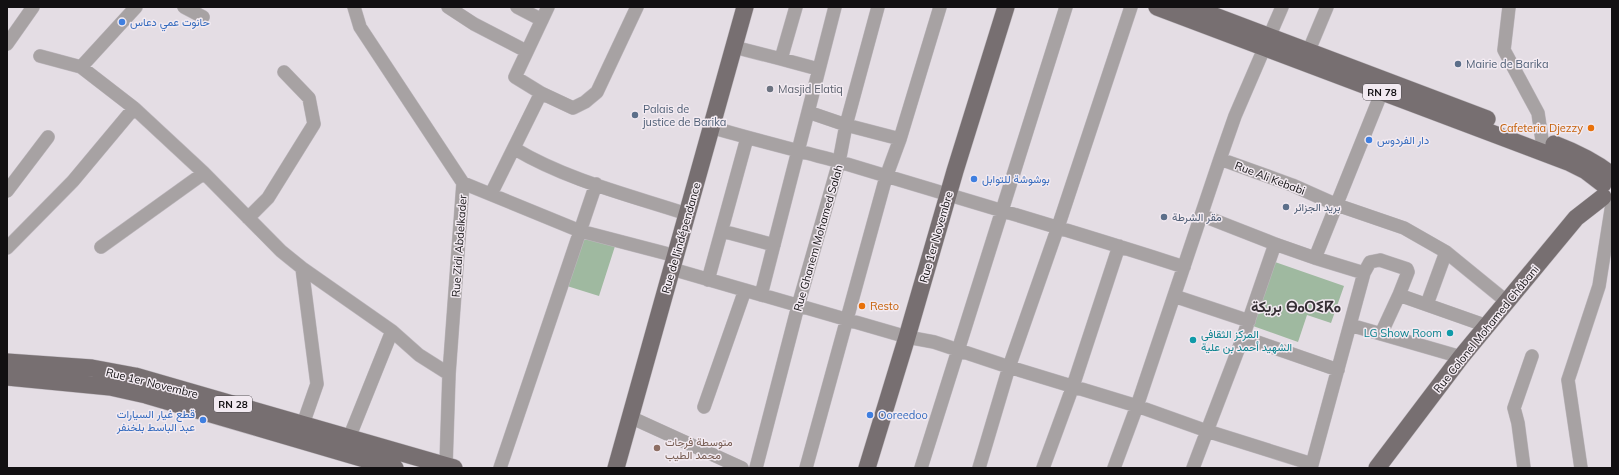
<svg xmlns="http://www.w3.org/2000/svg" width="1619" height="475" font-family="Mulish,Vazirmatn,'Noto Sans Tifinagh',sans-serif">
<rect width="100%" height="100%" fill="#e4dde4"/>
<path fill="#9fb9a0" d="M 585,230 L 617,240 L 599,296 L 567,286 Z
M 1275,262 L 1344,286 L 1331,323 L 1307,315 L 1298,342 L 1253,326 Z"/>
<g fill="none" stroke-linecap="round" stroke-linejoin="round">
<defs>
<path id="minor" d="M 184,7 L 203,17
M 354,7 L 360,27 L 463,183 L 449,374 L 446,465 L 444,468
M 448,7 L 474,24 L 526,51
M 517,7 L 542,20
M 548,7 L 515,77 L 541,93 L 573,108 L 585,102 L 597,92 L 637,7
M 796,7 L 781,59 L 818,69
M 1509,7 L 1504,50 L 1538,113 L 1542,140
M 7,44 L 33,7
M 734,47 L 781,59
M 1309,50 L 1327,7
M 40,56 L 81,67 L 136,7
M 81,67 L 134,108 L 204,173 L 281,251 L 302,268
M 808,112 L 846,125 L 900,139
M 711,127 C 754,140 797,150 840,162 C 955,197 1070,230 1184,267
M 515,149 C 567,180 629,195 687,214
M 1220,159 L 1292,185 L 1337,205 L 1404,228 L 1446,252 L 1506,301
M 463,183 L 580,231 L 676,256
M 7,191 L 48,137
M 491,194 L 541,93
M 1201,215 L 1275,244 L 1315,258
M 248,218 L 268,198 L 314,124 L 309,98 L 284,72
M 722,231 L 774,245
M 101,247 L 204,173
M 7,248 L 73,181 L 134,108
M 672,269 L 907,337 L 934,342 L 1009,367 L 1137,406 L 1207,431 L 1243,337 L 1275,244
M 1364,273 L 1315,258 L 1385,84
M 708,280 L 747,138
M 761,295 L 835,7
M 1174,296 L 1249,321
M 1427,304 L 1446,252
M 1350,325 L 1461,357
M 1381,334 L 1399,295 L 1487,326
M 1243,337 L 1338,370
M 704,407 L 745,290
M 630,417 L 742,468
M 303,424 L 317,384 L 302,268 L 392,331 L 419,355 L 449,374
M 349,438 L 392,331
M 500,468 L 596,184
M 756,468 L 798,306 L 839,162 L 846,125 L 878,7
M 806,468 L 886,177 L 900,139 L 940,7
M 921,468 L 1066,7
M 979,468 L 1009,367 L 1058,227 L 1131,7
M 1043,468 L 1073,386 L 1119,246
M 1114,468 L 1137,406 L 1220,159 L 1235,116 L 1282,7
M 1193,468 L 1207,431 L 1312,464
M 1311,468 L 1364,273 L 1370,262 L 1380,260 L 1407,269 L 1408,272 L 1399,295
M 1524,468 L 1518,423 L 1514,408 L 1532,356
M 1581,468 L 1568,380 L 1599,286 L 1612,204"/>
<path id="major" d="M 1157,7 L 1568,162 L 1586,171 L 1603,184
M 1191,7 L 1487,119
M 1554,144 C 1575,152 1594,161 1612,175
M 7,362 L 92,368 L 135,376 L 454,468
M 7,377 L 110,387 L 146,395 L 395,468
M 616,468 L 745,7
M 867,468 L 907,337 L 955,171 L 1006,7
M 1377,468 L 1461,357 L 1576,218 L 1603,197"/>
</defs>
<use href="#minor" stroke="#beb8be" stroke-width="14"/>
<use href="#major" stroke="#beb8be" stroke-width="18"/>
<use href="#minor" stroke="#a7a2a3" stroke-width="13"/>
<use href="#major" stroke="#776f71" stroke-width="17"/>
</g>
<g fill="#3f7fe0" stroke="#f2eaf1" stroke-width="1.5">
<circle cx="122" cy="22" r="4"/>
<circle cx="1369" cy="140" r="4"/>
<circle cx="974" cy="179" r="4"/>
<circle cx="870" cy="415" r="4"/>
<circle cx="203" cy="420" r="4"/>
</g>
<g fill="#5c6f8a" stroke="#f2eaf1" stroke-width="1.5">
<circle cx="1458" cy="64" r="4"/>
<circle cx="635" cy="115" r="4"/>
<circle cx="1286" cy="207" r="4"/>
<circle cx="1164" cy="217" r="4"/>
</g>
<circle fill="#6b7280" stroke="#f2eaf1" stroke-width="1.5" cx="770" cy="89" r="4"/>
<g fill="#e8710a" stroke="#f2eaf1" stroke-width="1.5">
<circle cx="1591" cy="128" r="4"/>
<circle cx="862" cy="306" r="4"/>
</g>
<g fill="#0f9aa8" stroke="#f2eaf1" stroke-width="1.5">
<circle cx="1450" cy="333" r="4"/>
<circle cx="1193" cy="340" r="4"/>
</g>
<circle fill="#8d6e63" stroke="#f2eaf1" stroke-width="1.5" cx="657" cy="448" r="4"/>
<g text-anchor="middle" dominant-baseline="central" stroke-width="3" stroke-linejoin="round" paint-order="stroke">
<g fill="#f2eaf1" stroke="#555155" stroke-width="1">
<rect x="1363" y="84" width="38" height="16" rx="3"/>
<rect x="214" y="396" width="38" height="16" rx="3"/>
</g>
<g font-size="10" font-weight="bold" fill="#121012">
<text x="1382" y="92">RN 78</text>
<text x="233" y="404">RN 28</text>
</g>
<g font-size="11" fill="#366cbe" stroke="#f2eaf1" text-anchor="start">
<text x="130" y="22">حانوت عمي دعاس</text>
<text x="1377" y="140">دار الفردوس</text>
<text x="982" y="179">بوشوشة للتوابل</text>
<text x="195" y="414" text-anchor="end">قطع غيار السيارات<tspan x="195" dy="13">عبد الباسط بلخنفر</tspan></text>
<text x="878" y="415">Ooreedoo</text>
</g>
<g font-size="11" fill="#4e5e75" stroke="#f2eaf1" text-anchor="start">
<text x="1466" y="64">Mairie de Barika</text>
<text x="643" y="109">Palais de<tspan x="643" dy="13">justice de Barika</tspan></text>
<text x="1294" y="207">بريد الجزائر</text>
<text x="1172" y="217">مقر الشرطة</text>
</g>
<g font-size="11" fill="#5b616d" stroke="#f2eaf1" text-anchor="start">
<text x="778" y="89">Masjid Elatiq</text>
</g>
<g font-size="11" fill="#c56008" stroke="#f2eaf1" text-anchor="end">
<text x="1583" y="128">Cafeteria Djezzy</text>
<text x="870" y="306" text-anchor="start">Resto</text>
</g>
<g font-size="11" fill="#121012" stroke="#f2eaf1">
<text transform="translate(1270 178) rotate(21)">Rue Ali Kebabi</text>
<text transform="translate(936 237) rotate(-74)">Rue 1er Novembre</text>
<text transform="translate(681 238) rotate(-74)">Rue de l'indépendance</text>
<text transform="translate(818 238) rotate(-74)">Rue Ghanem Mohamed Salah</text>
<text transform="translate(459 246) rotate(-86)">Rue Zidi Abdelkader</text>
<text transform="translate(1486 329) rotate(-51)">Rue Colonel Mohamed Châbani</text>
<text transform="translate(152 383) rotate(14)">Rue 1er Novembre</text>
</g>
<g font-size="11" fill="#0d838f" stroke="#f2eaf1" text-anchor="end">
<text x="1442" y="333">LG Show Room</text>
<text x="1201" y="334" text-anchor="start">المركز الثقافي<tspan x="1201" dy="13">الشهيد أحمد بن علية</tspan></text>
</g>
<g font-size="11" fill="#785e54" stroke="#f2eaf1" text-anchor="start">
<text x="665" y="442">متوسطة فرحات<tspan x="665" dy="13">محمد الطيب</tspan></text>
</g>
<g font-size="15" font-weight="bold" fill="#363035" stroke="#f2eaf1">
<text x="1296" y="306">بريكة ⴱⴰⵔⵉⴽⴰ</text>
</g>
</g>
<rect width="1619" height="475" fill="none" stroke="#121012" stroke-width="16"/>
</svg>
